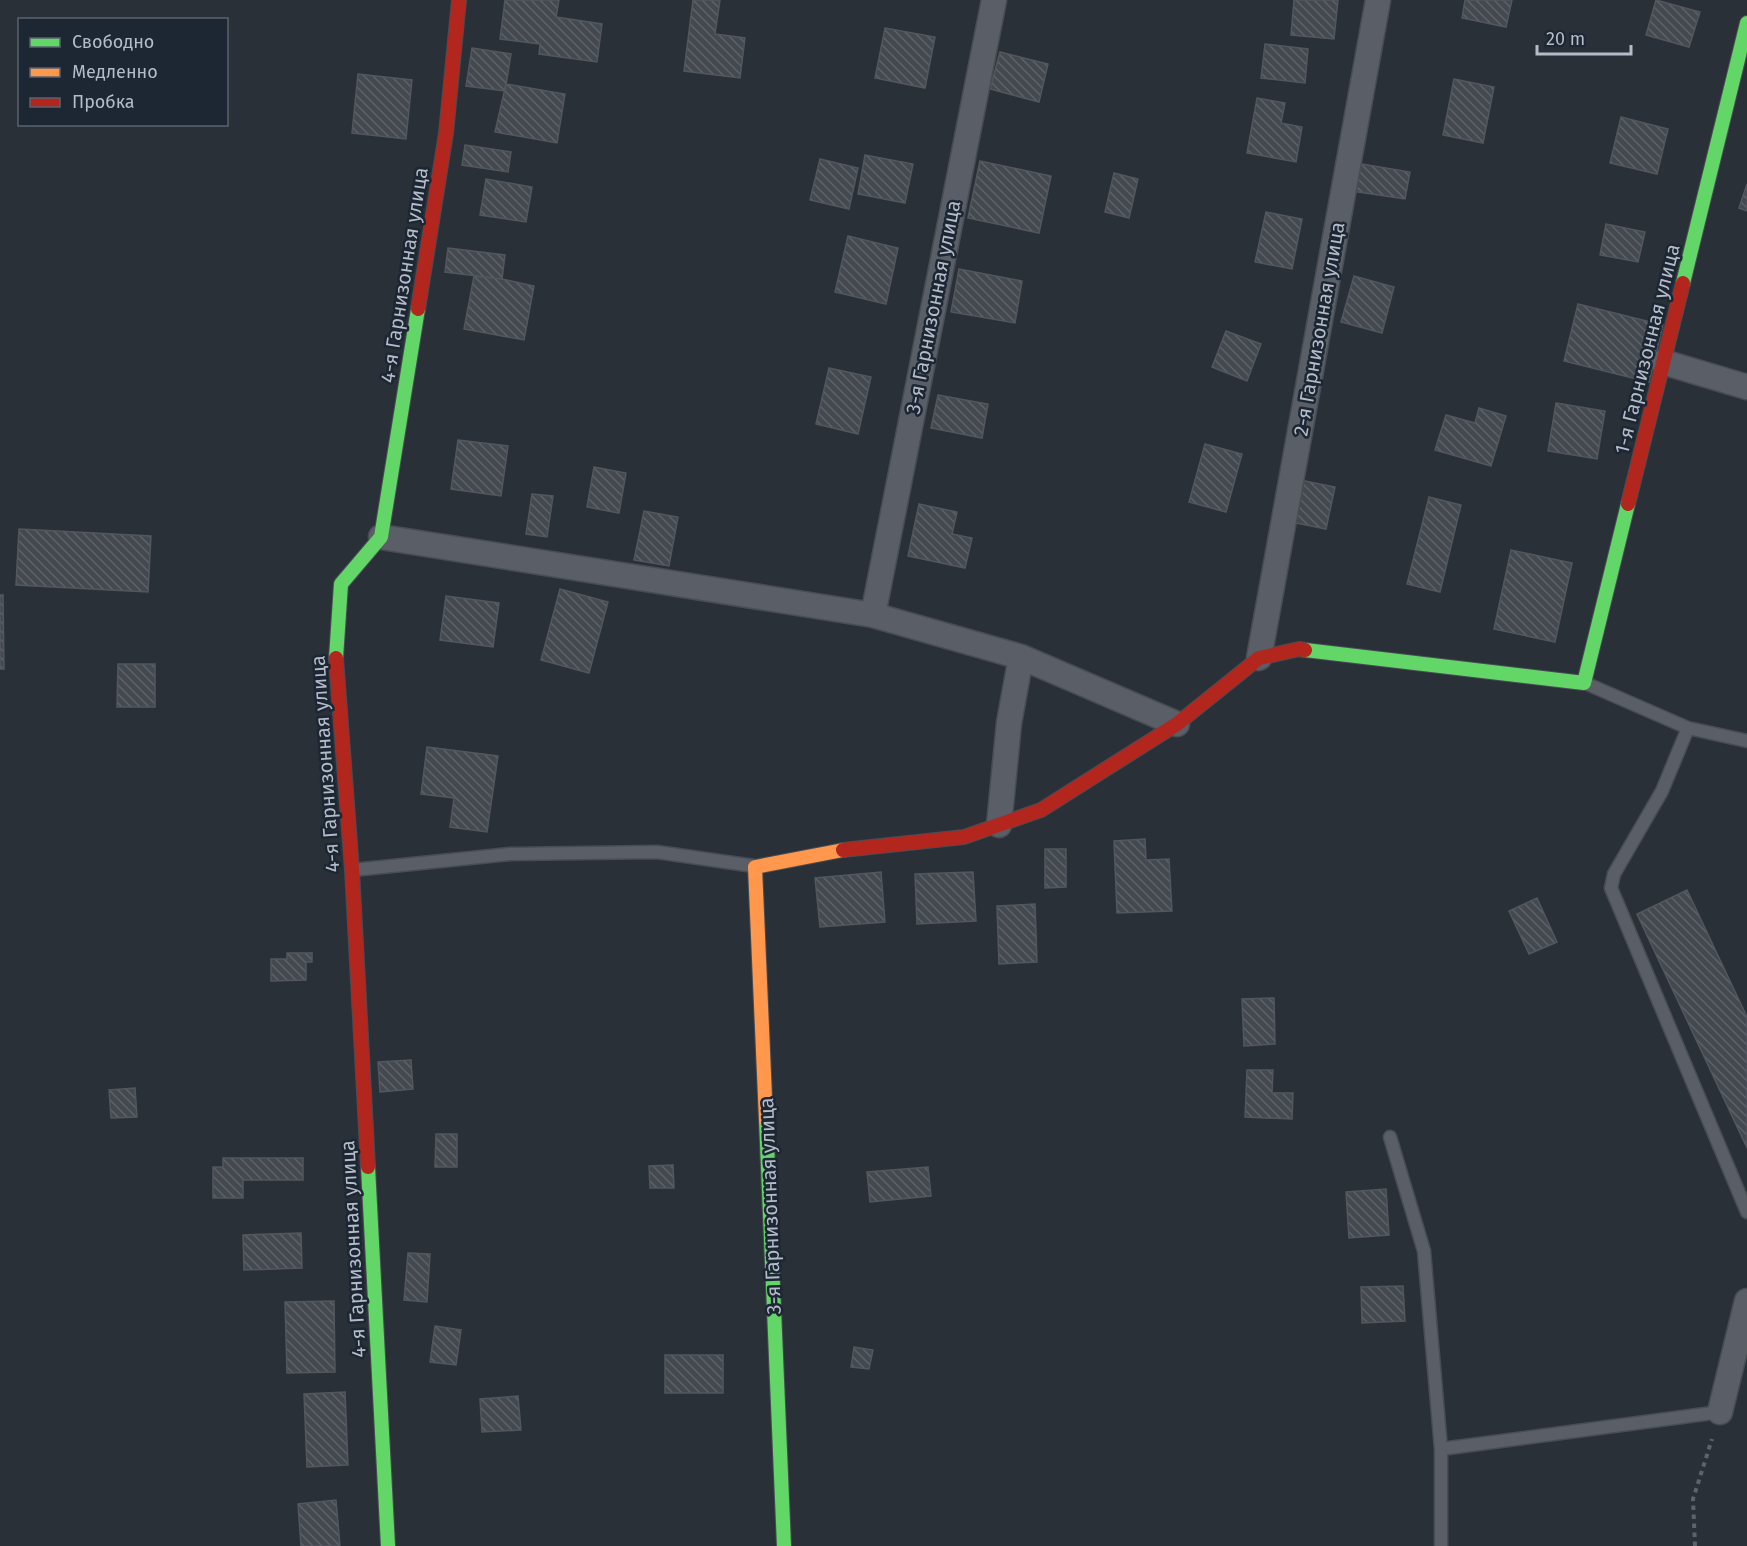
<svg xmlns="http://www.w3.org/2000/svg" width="1747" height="1546" font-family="'Fira Sans',sans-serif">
<defs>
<pattern id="building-back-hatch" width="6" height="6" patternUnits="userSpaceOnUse" patternTransform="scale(1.5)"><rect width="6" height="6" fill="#444950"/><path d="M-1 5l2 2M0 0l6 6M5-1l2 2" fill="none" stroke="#5d6168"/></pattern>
</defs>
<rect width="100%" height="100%" fill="#2a3038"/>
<path fill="url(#building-back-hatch)" stroke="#52575f" stroke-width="1.5" d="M 505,0 L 559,0 L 556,17 L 602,24 L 597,62 L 539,54 L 540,44 L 500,39 Z
M 693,0 L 720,0 L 715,34 L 745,38 L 740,78 L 684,71 Z
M 1294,0 L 1338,0 L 1334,39 L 1291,35 Z
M 1465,0 L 1512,0 L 1506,27 L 1462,18 Z
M 1656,0 L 1700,12 L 1689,47 L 1646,35 Z
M 885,28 L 935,37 L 925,88 L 875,78 Z
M 1265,44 L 1308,49 L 1305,83 L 1261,78 Z
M 472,48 L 511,54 L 505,91 L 466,86 Z
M 1000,52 L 1048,64 L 1039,102 L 990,89 Z
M 358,74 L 412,80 L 406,139 L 352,133 Z
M 1454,79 L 1494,87 L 1483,143 L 1443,135 Z
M 506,84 L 565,94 L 557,143 L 495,132 Z
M 1257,98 L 1285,103 L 1281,123 L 1302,127 L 1296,162 L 1247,153 Z
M 1621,117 L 1668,129 L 1657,174 L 1610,163 Z
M 465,145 L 511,152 L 508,172 L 462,165 Z
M 865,155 L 913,164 L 905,203 L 858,194 Z
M 820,159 L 858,168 L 849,209 L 810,200 Z
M 980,161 L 1051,176 L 1039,233 L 968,218 Z
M 1356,163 L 1410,172 L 1405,199 L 1352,191 Z
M 1114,173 L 1138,179 L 1129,218 L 1105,212 Z
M 486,179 L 532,187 L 526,222 L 480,215 Z
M 1747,184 L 1747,211 L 1739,208 Z
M 1266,212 L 1302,219 L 1292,269 L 1255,262 Z
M 1606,224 L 1645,232 L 1638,262 L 1600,255 Z
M 848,236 L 898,248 L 886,304 L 835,292 Z
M 448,248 L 505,255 L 502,279 L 445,272 Z
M 959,269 L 1022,281 L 1015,323 L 951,312 Z
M 474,276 L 502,279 L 534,286 L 524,340 L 464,329 Z
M 1354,276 L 1394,287 L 1382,333 L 1341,322 Z
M 1578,304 L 1663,325 L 1649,382 L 1564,361 Z
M 1226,331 L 1261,344 L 1247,381 L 1212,367 Z
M 829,368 L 871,377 L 858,434 L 816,424 Z
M 938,395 L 988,404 L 982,438 L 931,428 Z
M 1556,403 L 1605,411 L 1597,459 L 1548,451 Z
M 1479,408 L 1506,416 L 1491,466 L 1435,450 L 1446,415 L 1475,423 Z
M 458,440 L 508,446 L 501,496 L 451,489 Z
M 1205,444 L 1242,454 L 1226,512 L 1189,502 Z
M 594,467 L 626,473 L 619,513 L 587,507 Z
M 1300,480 L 1335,487 L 1326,529 L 1291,522 Z
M 532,494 L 553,496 L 547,537 L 526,534 Z
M 1429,497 L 1461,505 L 1440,592 L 1407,584 Z
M 919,504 L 957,512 L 952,534 L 972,538 L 965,568 L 908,556 Z
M 644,511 L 678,517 L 669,566 L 634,560 Z
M 19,529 L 151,536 L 148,592 L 16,585 Z
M 1511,550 L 1572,563 L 1555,642 L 1494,629 Z
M 560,589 L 608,602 L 589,673 L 541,660 Z
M 0,595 L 3,595 L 4,669 L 0,669 Z
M 446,596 L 499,603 L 493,647 L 440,640 Z
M 118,664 L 155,664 L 155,707 L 117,707 Z
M 427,747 L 498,756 L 487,832 L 450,827 L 454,798 L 421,794 Z
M 1145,839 L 1146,860 L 1169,859 L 1172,911 L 1117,913 L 1114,841 Z
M 1045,849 L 1066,849 L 1066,887 L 1045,888 Z
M 881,872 L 885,922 L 820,927 L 815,878 Z
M 973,872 L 976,921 L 917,924 L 915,874 Z
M 1687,890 L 1747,1017 L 1747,1148 L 1637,914 Z
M 1537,898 L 1557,942 L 1529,954 L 1509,911 Z
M 1035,904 L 1037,962 L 999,964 L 997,906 Z
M 287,953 L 312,953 L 312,962 L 306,962 L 306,980 L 271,981 L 271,959 L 287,959 Z
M 1274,998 L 1275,1044 L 1244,1046 L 1242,999 Z
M 411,1060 L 413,1089 L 380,1092 L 378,1062 Z
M 1247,1070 L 1273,1070 L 1272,1093 L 1293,1093 L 1292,1119 L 1245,1117 Z
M 135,1088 L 137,1117 L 111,1118 L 109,1090 Z
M 436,1134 L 457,1134 L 457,1167 L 435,1167 Z
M 223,1158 L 303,1158 L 303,1180 L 243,1180 L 243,1198 L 213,1198 L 213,1167 L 223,1167 Z
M 673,1165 L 674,1188 L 650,1188 L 649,1166 Z
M 928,1167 L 931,1196 L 870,1202 L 867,1172 Z
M 1386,1189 L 1389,1235 L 1349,1238 L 1346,1192 Z
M 301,1233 L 302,1268 L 244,1270 L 243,1235 Z
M 408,1253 L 430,1254 L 427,1302 L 404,1300 Z
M 1403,1286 L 1405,1321 L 1362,1323 L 1361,1287 Z
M 334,1301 L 335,1372 L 287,1373 L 285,1302 Z
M 435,1326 L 461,1330 L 456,1365 L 430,1362 Z
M 854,1347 L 873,1350 L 869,1369 L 851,1367 Z
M 665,1355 L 723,1355 L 723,1393 L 665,1393 Z
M 345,1392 L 348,1465 L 307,1467 L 304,1394 Z
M 518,1396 L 521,1430 L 482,1432 L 480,1399 Z
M 336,1500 L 340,1546 L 301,1546 L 298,1504 Z"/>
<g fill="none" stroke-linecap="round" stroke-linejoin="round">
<defs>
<path id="lane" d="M 1585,683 L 1688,728 L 1662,791 L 1614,874 L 1611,888 L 1747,1212
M 1688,728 L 1747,741
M 353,870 L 510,854 L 657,852 L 754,866
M 1390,1137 L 1424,1251 L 1441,1449 L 1441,1546
M 1441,1449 L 1720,1412"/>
<path id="street" d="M 1663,362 L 1747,387
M 381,537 L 873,615 L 1021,657 L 1177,724
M 873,615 L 994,0
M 1259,658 L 1378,0
M 999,825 L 1009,723 L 1021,657
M 1720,1412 L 1747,1301"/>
<path id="fast" d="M 1683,283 L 1747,23
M 1305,650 L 1584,683 L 1628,504
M 336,658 L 341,584 L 381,537 L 418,309
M 766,1120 L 784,1546
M 368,1167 L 388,1546"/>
<path id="slow" d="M 766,1120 L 755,867 L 843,850"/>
<path id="jam" d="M 418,309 L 446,133 L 459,0
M 1628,504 L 1683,283
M 336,658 L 352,870 L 368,1167
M 843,850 L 964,837 L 1041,810 L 1177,724 L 1259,658 L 1299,649 L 1305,650"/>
</defs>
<use href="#lane" stroke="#484c53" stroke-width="15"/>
<use href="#street" stroke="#484c53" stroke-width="27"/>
<use href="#fast" stroke="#484c53" stroke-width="16"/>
<use href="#slow" stroke="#484c53" stroke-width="16"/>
<use href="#jam" stroke="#484c53" stroke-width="16"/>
<path stroke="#5d636a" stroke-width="4" stroke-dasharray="4.5 4.5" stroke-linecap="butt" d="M 1695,1546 L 1693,1499 L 1712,1439"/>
<use href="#lane" stroke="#5a5e66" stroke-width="12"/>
<use href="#street" stroke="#5a5e66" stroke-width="24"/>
<use href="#fast" stroke="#63d668" stroke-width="14"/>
<use href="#slow" stroke="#ff974d" stroke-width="14"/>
<use href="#jam" stroke="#b3261e" stroke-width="14"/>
</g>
<g text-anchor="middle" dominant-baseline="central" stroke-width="5" stroke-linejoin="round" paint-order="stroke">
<g font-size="20" fill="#b4bcc9" stroke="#1d2633">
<text transform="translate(404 275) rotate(-81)">4-я Гарнизонная улица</text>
<text transform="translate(933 307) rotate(-79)">3-я Гарнизонная улица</text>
<text transform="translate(1319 329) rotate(-80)">2-я Гарнизонная улица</text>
<text transform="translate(1647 349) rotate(-76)">1-я Гарнизонная улица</text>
<text transform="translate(325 764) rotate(-94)">4-я Гарнизонная улица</text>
<text transform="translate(770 1206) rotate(-92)">3-я Гарнизонная улица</text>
<text transform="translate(353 1249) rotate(-93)">4-я Гарнизонная улица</text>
</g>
</g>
<rect x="18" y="18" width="210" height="108" fill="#1d2633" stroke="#59626f" stroke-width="1.5"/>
<rect x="30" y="38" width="30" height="9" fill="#63d668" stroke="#59626f" stroke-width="1.5"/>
<text x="72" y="48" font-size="18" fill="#b4bcc9">Свободно</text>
<rect x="30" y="68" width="30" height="9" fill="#ff974d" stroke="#59626f" stroke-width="1.5"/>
<text x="72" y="78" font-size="18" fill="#b4bcc9">Медленно</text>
<rect x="30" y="98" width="30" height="9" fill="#b3261e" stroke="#59626f" stroke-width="1.5"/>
<text x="72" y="108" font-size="18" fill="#b4bcc9">Пробка</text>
<path d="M1537 45v9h94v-9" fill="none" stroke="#b4bcc9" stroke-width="3"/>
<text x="1546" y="45" font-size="18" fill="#b4bcc9" stroke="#1d2633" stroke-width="4.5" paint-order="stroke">20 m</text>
</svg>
